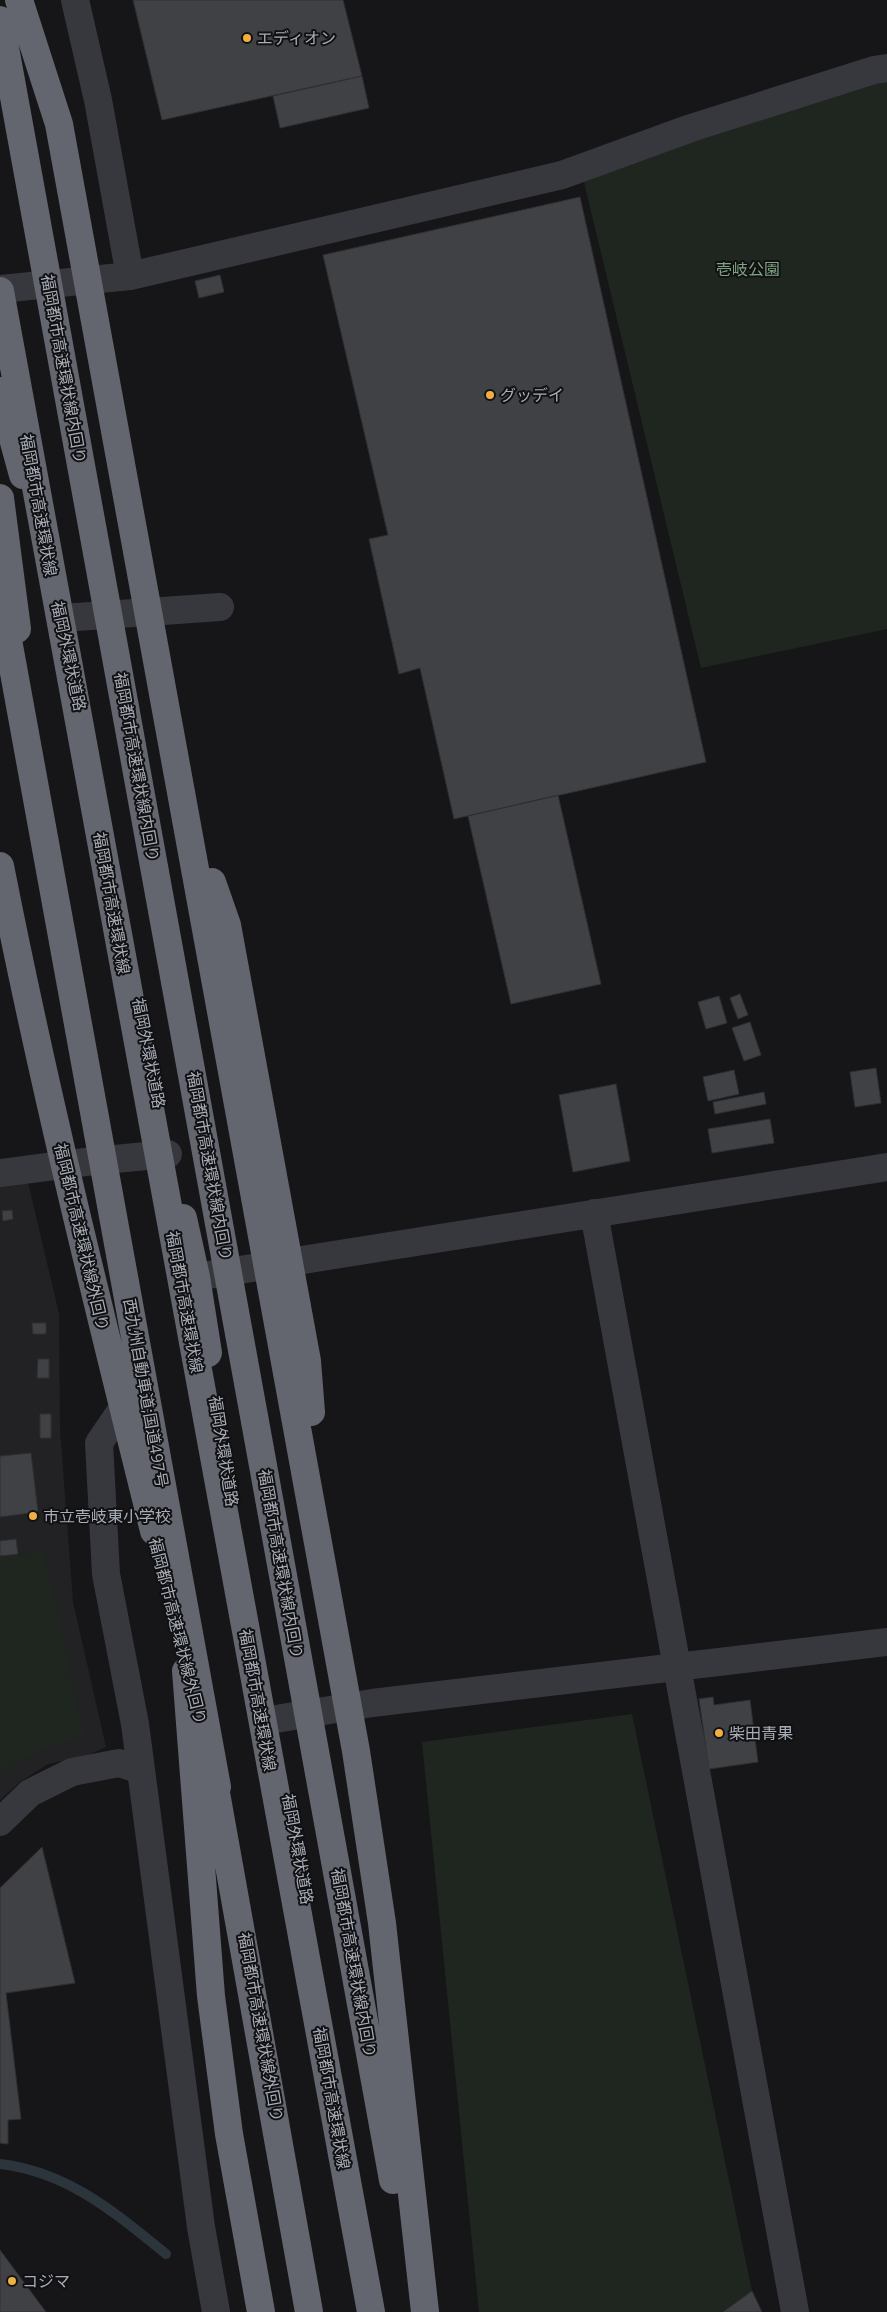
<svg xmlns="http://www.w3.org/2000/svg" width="887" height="2312" font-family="'Open Sans','Noto Sans JP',sans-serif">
<rect width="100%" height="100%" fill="#161618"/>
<path fill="#222225" d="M 28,1182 L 59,1314 L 60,1429 L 73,1602 L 106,1747 L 86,1756 L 48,1764 L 20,1782 L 0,1800 L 0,1186 Z"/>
<path fill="#1e261f" d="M 887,77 L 887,629 L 701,668 L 583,178 Z
M 44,1551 L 84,1735 L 36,1753 L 0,1773 L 0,1557 Z
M 632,1714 L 752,2291 L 723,2312 L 479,2312 L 422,1742 Z"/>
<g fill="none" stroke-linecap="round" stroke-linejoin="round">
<path stroke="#2c353c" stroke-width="10" d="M 0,2164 C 68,2172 114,2212 166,2254"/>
</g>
<path fill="#404145" stroke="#303034" d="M 133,0 L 343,0 L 362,76 L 162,120 Z
M 362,76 L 369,108 L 280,128 L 273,96 Z
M 580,197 L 706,762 L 454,819 L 420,668 L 399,674 L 369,539 L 388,535 L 323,255 Z
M 220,275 L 224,292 L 199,298 L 195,281 Z
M 558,795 L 601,984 L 511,1004 L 468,816 Z
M 740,994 L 748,1015 L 738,1019 L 730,998 Z
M 719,996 L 727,1023 L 706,1029 L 698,1002 Z
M 750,1022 L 761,1055 L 744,1061 L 732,1028 Z
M 876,1068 L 881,1103 L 855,1107 L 850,1072 Z
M 734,1070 L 739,1094 L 708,1101 L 703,1077 Z
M 616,1084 L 630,1161 L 573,1172 L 559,1095 Z
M 764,1092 L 766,1104 L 715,1114 L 713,1102 Z
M 770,1119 L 774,1143 L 712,1153 L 708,1129 Z
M 12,1210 L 13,1219 L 3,1221 L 2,1211 Z
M 32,1323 L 46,1323 L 46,1334 L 33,1334 Z
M 38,1359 L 49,1359 L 49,1378 L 37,1378 Z
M 40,1414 L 51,1414 L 51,1438 L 40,1438 Z
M 31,1453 L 38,1512 L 0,1517 L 0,1456 Z
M 16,1539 L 18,1554 L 0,1556 L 0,1541 Z
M 713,1697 L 714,1705 L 750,1700 L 758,1762 L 709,1769 L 699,1699 Z
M 42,1847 L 75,1983 L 6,1993 L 21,2119 L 8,2120 L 8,2144 L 0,2143 L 0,1888 Z
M 0,2250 L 46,2312 L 0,2312 Z
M 752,2291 L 762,2312 L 723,2312 Z"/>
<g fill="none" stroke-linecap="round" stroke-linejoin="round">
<path stroke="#37383d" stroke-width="28" d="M 75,0 L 98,100 L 130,276
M 0,289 L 130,276 L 562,175 L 691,128 L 874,70 L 887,68
M 62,618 L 220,607
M 0,1173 L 93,1161 L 168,1154
M 594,1213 L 795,2312
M 196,1277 L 887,1167
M 133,1393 L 99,1443 L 106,1574 L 135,1724 L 201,2227 L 216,2312
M 276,1719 L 372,1703 L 887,1642
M 0,1822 L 30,1793 L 72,1772 L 119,1763 L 141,1770"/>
<path stroke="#63666e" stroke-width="28" d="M 0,391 L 23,475
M 0,498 L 17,629
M 183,1218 L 196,1277 L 208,1353
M 186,1671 L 211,1996 L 229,2134 L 261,2312
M 211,1765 L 309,2312"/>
<path stroke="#63666e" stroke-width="28" d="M 19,0 L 59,124 L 356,1751 L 382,1923 L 425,2312
M 0,20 L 393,2180
M 0,291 L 371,2312
M 0,596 L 217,1787
M 0,866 C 44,1090 99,1310 154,1531
M 212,882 L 227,925 L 307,1361 L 311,1412"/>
</g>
<g fill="#f2b134" stroke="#111113" stroke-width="2">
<circle cx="247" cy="38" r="5"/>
<circle cx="490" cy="395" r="5"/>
<circle cx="33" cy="1516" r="5"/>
<circle cx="719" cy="1733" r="5"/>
<circle cx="12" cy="2281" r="5"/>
</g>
<g text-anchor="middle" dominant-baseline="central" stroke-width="4" stroke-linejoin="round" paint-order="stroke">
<g font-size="16" fill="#a8adb8" stroke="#111113" text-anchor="start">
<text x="257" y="38">エディオン</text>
<text x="500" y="395">グッデイ</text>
<text x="43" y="1516">市立壱岐東小学校</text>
<text x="729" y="1733">柴田青果</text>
<text x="22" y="2281">コジマ</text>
</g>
<g font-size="16" fill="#7fa381" stroke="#111113">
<text x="748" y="269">壱岐公園</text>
</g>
<g font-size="16" fill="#a8adb8" stroke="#111113">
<text transform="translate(64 369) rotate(80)">福岡都市高速環状線内回り</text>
<text transform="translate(39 505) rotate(80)">福岡都市高速環状線</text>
<text transform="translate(69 656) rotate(78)">福岡外環状道路</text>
<text transform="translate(137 767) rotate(80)">福岡都市高速環状線内回り</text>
<text transform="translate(112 903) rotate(80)">福岡都市高速環状線</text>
<text transform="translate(149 1053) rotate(79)">福岡外環状道路</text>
<text transform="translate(210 1166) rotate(80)">福岡都市高速環状線内回り</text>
<text transform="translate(82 1237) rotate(77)">福岡都市高速環状線外回り</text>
<text transform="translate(185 1302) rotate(80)">福岡都市高速環状線</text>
<text transform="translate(146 1393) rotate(80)">西九州自動車道;国道497号</text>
<text transform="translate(224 1451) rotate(81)">福岡外環状道路</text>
<text transform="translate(281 1564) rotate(80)">福岡都市高速環状線内回り</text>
<text transform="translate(178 1631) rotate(76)">福岡都市高速環状線外回り</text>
<text transform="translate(258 1700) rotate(80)">福岡都市高速環状線</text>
<text transform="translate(298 1849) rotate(80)">福岡外環状道路</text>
<text transform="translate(354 1963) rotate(80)">福岡都市高速環状線内回り</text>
<text transform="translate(261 2027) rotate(80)">福岡都市高速環状線外回り</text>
<text transform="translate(332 2098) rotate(80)">福岡都市高速環状線</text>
</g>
</g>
</svg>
